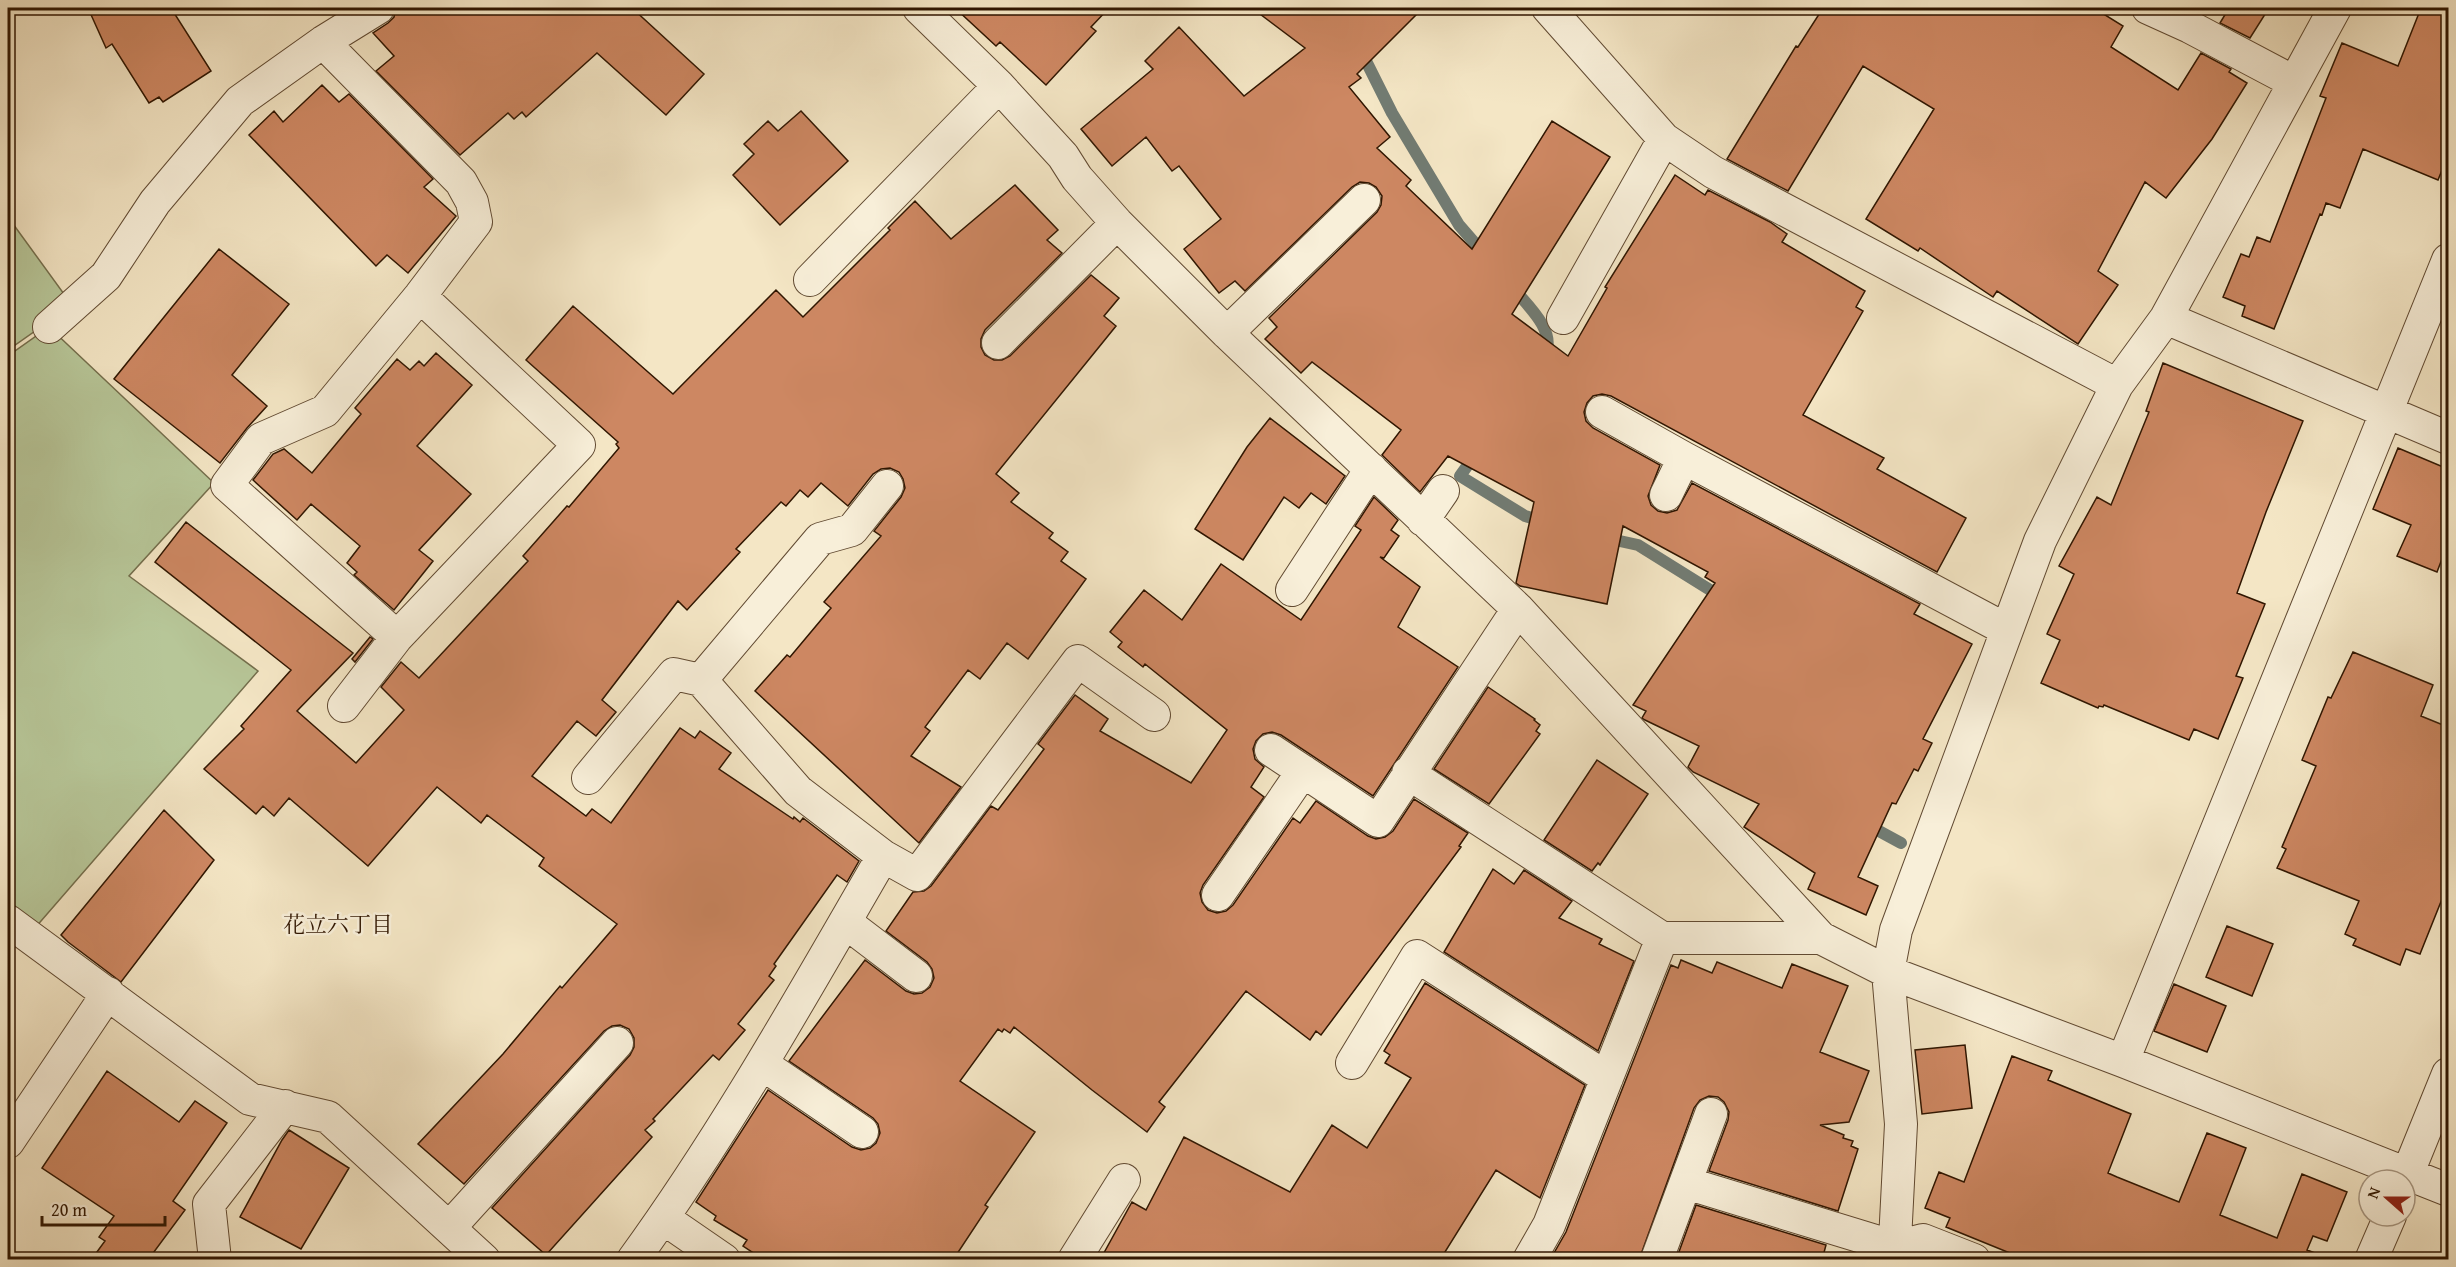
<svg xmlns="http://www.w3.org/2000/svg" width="2456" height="1267" font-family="'Gentium Book Plus','Noto Serif JP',serif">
<rect width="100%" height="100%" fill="#f4e6c5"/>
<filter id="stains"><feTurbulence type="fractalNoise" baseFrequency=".00333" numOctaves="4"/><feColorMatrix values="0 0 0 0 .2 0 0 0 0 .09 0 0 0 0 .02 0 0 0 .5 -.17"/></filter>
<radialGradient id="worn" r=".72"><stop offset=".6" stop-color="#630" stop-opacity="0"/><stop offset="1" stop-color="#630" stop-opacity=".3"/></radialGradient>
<path fill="#b7c698" stroke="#746e4c" stroke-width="1.5" d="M 8,217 L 72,305 L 8,350 Z
M 49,327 L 214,483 L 129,576 L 258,671 L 28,936 L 8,922 L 8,356 Z"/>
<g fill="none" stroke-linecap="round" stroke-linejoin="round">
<path stroke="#727b72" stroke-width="12" d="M 1360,49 L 1392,113 L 1459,225 L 1486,256
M 1513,288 C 1526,304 1557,331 1545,354
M 1475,455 L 1460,476 L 1525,516 L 1546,522
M 1606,538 L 1638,545 L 1723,598
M 1866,824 L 1901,843"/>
</g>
<path fill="#cd8762" stroke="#301601" stroke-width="1.5" d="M 88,8 L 171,8 L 211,71 L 163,102 L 159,97 L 149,103 L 112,44 L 106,48 Z
M 396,8 L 632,8 L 704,74 L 666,115 L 597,53 L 526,117 L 522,112 L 514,119 L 508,113 L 460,155 L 376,71 L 394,56 L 373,33 L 388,23 L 394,17 Z
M 955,8 L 1109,8 L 1091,27 L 1096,31 L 1046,85 L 1000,42 L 996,46 Z
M 1252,8 L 1423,8 L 1357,74 L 1361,78 L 1349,87 L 1390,137 L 1377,148 L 1411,180 L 1406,186 L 1472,249 L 1552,121 L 1610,157 L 1512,314 L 1568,356 L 1607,288 L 1605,287 L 1675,175 L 1705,195 L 1708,190 L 1770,222 L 1787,234 L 1782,242 L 1865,291 L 1856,307 L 1863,311 L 1803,415 L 1884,458 L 1877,469 L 1966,518 L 1937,572 L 1611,396 L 1602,394 L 1593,396 L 1587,403 L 1584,412 L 1586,421 L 1593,428 L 1660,465 L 1648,496 L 1651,505 L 1658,511 L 1667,513 L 1677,510 L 1692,483 L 1920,604 L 1914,614 L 1972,644 L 1923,739 L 1932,743 L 1918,771 L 1914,769 L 1896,804 L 1892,803 L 1858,877 L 1878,886 L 1866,915 L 1808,889 L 1815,873 L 1744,827 L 1759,804 L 1693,772 L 1688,767 L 1699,746 L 1645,720 L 1642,718 L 1646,711 L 1633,705 L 1715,583 L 1705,577 L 1708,572 L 1623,526 L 1607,604 L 1520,586 L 1516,583 L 1534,502 L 1448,456 L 1420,492 L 1382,455 L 1401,430 L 1312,362 L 1301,373 L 1265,339 L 1277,327 L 1269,318 L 1377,212 L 1381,205 L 1382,196 L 1376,187 L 1369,183 L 1360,182 L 1352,187 L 1245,291 L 1235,281 L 1219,293 L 1184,249 L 1221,219 L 1179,166 L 1172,171 L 1146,137 L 1112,166 L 1081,129 L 1153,69 L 1145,61 L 1179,27 L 1244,96 L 1305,48 Z
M 1823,8 L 2094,8 L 2123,26 L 2111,47 L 2178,90 L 2201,53 L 2231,69 L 2229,72 L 2247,83 L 2212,139 L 2166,198 L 2145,182 L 2098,271 L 2118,285 L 2078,344 L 1997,291 L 1993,297 L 1920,248 L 1918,251 L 1866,219 L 1934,109 L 1863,66 L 1788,191 L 1727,159 L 1796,46 L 1798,47 Z
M 2229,8 L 2269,8 L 2250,38 L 2220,23 Z
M 2421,8 L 2448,8 L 2448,155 L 2438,180 L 2363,149 L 2340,208 L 2326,203 L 2322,215 L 2320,214 L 2274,329 L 2242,316 L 2245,306 L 2223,297 L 2241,254 L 2249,257 L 2257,237 L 2270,242 L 2326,98 L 2320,96 L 2342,43 L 2398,66 Z
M 322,85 L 339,102 L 349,94 L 433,179 L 424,187 L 456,216 L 408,273 L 387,255 L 376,266 L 249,135 L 274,111 L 283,122 Z
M 801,111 L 848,161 L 780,225 L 733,175 L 754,154 L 744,144 L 768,121 L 778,131 Z
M 1015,185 L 1058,230 L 1047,240 L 1062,253 L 985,330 L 981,339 L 981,347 L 985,355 L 994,360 L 1002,360 L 1010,356 L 1091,275 L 1119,298 L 1104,316 L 1116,326 L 996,474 L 1019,493 L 1011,502 L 1053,533 L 1049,538 L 1068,552 L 1061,561 L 1086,579 L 1028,659 L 1007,643 L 980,679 L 968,670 L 925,727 L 930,731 L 911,756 L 961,787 L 919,843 L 755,691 L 787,655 L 790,657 L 831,608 L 824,602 L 881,536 L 874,531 L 901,497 L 905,488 L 903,479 L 899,472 L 890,468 L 881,469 L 873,474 L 848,506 L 821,483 L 808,497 L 800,490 L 786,506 L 781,502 L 736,549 L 740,552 L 687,610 L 678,601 L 602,700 L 616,712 L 596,736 L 577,721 L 532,776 L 586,816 L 592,809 L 611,823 L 680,728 L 695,738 L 700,731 L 731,753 L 719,769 L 793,819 L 794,817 L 800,822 L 803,818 L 859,861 L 847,882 L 837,875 L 774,964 L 776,966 L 769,976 L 774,980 L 738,1024 L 745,1030 L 719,1060 L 713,1055 L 653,1119 L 655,1121 L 645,1130 L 652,1137 L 546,1255 L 492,1208 L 630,1055 L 634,1047 L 634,1038 L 629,1029 L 620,1025 L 612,1026 L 604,1031 L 464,1184 L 418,1144 L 503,1054 L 560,986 L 562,988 L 617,924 L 539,866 L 544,858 L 487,815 L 481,823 L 437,787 L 368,866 L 289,798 L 274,816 L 263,806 L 256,814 L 204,769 L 244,729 L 241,726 L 291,670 L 155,562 L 186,522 L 353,653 L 297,711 L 356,763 L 404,710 L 381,687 L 401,662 L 419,678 L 528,561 L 523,556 L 567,506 L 569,507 L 619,448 L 616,444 L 618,442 L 526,360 L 573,306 L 673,394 L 776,290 L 803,317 L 890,230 L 888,228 L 915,201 L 951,239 Z
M 219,249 L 289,304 L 232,375 L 267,406 L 247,428 L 220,463 L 114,379 Z
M 436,353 L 472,385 L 417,446 L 471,494 L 419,550 L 433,561 L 394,610 L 354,575 L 357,572 L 347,563 L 360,546 L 311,504 L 297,520 L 253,480 L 273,454 L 284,449 L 312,473 L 361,414 L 355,408 L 397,359 L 410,370 L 419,361 L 424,366 Z
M 2163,363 L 2303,421 L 2266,512 L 2237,593 L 2265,604 L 2236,676 L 2243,678 L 2218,739 L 2194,729 L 2189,740 L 2104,705 L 2103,707 L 2099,706 L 2098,708 L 2041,683 L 2060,640 L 2047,634 L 2074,574 L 2059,566 L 2097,497 L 2111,505 L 2149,412 L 2146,411 Z
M 1270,418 L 1345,476 L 1326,504 L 1311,493 L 1299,508 L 1284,497 L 1243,560 L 1195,529 L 1247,447 Z
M 2398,448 L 2448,469 L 2448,543 L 2437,572 L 2397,556 L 2411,525 L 2373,509 Z
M 1374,497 L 1398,520 L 1391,530 L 1399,536 L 1384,558 L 1380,557 L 1420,587 L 1398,627 L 1458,667 L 1373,796 L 1281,735 L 1272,732 L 1263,734 L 1256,741 L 1253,749 L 1255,759 L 1264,767 L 1251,787 L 1264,797 L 1203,885 L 1200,893 L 1202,902 L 1208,910 L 1217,913 L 1226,911 L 1233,905 L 1293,818 L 1300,823 L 1316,801 L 1368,836 L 1376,839 L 1385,837 L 1393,831 L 1414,799 L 1468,833 L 1459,846 L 1461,847 L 1321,1035 L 1316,1031 L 1310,1040 L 1246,991 L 1159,1102 L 1165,1107 L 1147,1132 L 1092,1090 L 1014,1027 L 1010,1033 L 1004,1029 L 1002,1032 L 998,1029 L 960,1081 L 1035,1132 L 985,1205 L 988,1207 L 953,1260 L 764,1260 L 743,1246 L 747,1240 L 714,1220 L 716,1216 L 696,1202 L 768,1090 L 852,1147 L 861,1150 L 870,1148 L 876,1143 L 880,1133 L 878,1124 L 873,1118 L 789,1061 L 865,960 L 906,991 L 914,994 L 922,993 L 930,987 L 934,978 L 932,969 L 927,962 L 886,931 L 913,892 L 924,891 L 931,886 L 991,806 L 998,810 L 1044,749 L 1038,744 L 1075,695 L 1108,719 L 1100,731 L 1191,783 L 1227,730 L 1145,664 L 1143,667 L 1118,647 L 1122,642 L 1110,632 L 1144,590 L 1182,620 L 1221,564 L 1301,620 L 1361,530 L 1355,526 Z
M 370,637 L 373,639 L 355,662 L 352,659 Z
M 2353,652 L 2433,685 L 2421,716 L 2448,727 L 2448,884 L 2420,954 L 2406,949 L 2400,965 L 2353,945 L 2356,939 L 2345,934 L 2359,901 L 2277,868 L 2286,849 L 2282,847 L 2316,766 L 2302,760 L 2328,697 L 2331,698 Z
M 1488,687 L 1535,719 L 1534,720 L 1540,725 L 1536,731 L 1540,734 L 1489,804 L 1434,769 Z
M 1597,760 L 1648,794 L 1600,865 L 1598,863 L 1592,871 L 1544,840 Z
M 164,810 L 214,860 L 121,982 L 68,942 L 61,935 Z
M 1493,869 L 1514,884 L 1524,870 L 1572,901 L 1559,918 L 1602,939 L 1599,944 L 1634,961 L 1598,1051 L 1444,952 Z
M 2227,926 L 2273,944 L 2252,996 L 2206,977 Z
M 1681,960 L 1712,973 L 1717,962 L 1782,988 L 1792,964 L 1848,986 L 1820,1052 L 1869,1071 L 1849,1122 L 1820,1125 L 1844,1135 L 1843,1138 L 1853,1141 L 1851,1146 L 1858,1149 L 1838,1211 L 1709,1171 L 1728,1120 L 1729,1112 L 1724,1102 L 1718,1097 L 1709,1096 L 1700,1100 L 1694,1108 L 1639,1260 L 1550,1260 L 1566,1232 L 1671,965 L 1678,968 Z
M 1425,983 L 1585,1085 L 1540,1198 L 1496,1170 L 1440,1260 L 1100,1260 L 1132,1202 L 1146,1210 L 1184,1137 L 1290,1192 L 1332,1125 L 1367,1148 L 1411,1078 L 1385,1063 L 1390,1055 L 1384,1051 Z
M 2174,984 L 2226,1006 L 2207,1052 L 2154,1031 Z
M 1965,1045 L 1972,1108 L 1922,1114 L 1915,1050 Z
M 2012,1056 L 2052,1071 L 2048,1080 L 2131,1114 L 2108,1173 L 2117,1177 L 2179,1202 L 2207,1133 L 2246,1148 L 2220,1215 L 2277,1238 L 2302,1174 L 2347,1192 L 2327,1241 L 2313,1236 L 2307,1250 L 2328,1258 L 2327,1260 L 2027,1260 L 1946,1227 L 1950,1218 L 1925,1208 L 1939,1172 L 1964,1182 Z
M 107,1071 L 179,1122 L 195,1101 L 227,1123 L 173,1201 L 185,1210 L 148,1260 L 91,1260 L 105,1241 L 99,1237 L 114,1216 L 42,1168 Z
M 289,1130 L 349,1168 L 301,1249 L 240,1217 L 282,1140 Z
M 1696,1205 L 1826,1245 L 1822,1260 L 1676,1260 Z"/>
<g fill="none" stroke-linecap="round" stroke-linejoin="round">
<defs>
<path id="minor" d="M 919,8 L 999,86 L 1063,156 L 1077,178 L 1117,223 L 1227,333 L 1518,609 L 1821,938 L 1888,972 L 2123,1061 L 2448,1190
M 1548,8 L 1664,139 L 1713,172 L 2117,385
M 2148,8 L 2190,27 L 2294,82
M 323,42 L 461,182 L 472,202 L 476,222 L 420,296 L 325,411 L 261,439 L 227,485 L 397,637 L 579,445 L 420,296
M 810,280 L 999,86
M 1563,318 L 1664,139
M 2166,318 L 2448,438
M 49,327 L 106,276 L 155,202 L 240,101 L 323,42 L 378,8
M 1227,333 L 1364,200
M 998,343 L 1117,223
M 1602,412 L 1684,458 L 2007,630
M 887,486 L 852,530 L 820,539 L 701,680 L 798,791 L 883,856 L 917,875 L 1078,661 L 1154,715
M 1666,495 L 1684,458
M 1423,520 L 1443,491
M 1292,590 L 1371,469
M 344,706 L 397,637
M 1271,750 L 1378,821 L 1518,609
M 1408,773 L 1662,938 L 1821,938
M 588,778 L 674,674 L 701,680
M 1218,895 L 1303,771
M 8,921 L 250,1099 L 328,1117 L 484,1260
M 845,922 L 916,976
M 2123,1061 L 2448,260
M 1352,1063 L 1417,956 L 1607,1078
M 762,1064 L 862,1132
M 8,1142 L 108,993
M 2405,1180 L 2448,1074
M 1686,1183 L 1895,1247 L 1923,1240 L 1974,1260
M 663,1218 L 724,1260
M 450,1227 L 617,1043
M 1657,1259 L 1711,1114
M 215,1260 L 209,1204 L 285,1106
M 633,1260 C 726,1132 804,992 883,856
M 1074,1260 L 1124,1180
M 1529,1260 L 1549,1225 L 1662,938
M 1894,1260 L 1901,1124 L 1888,972 L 1896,930 L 2040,541 L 2117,385 L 2166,318 L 2335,8
M 2371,1260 L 2390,1216"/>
</defs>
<use href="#minor" stroke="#614a32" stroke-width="34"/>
<use href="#minor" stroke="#f8efd9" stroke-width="32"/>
</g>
<g text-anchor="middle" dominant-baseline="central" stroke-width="5" stroke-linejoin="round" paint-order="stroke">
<g font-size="22" fill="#301601" stroke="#f8efd9">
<text x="338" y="924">花立六丁目</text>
</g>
</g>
<rect width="2456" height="1267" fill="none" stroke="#f4e6c5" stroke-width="30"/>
<rect x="9" y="9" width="2438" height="1249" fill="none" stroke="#301601" stroke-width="3"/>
<rect x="15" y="15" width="2426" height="1237" fill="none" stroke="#301601" stroke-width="1.5"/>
<g transform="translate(2387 1198) rotate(291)"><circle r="28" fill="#f8efd9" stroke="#a89883" stroke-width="1.5"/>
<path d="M0-4.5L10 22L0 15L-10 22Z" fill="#8f2418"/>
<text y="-9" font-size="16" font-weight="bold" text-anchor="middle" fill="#301601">N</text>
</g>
<path d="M42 1216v9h123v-9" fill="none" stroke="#301601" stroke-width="3"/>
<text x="51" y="1216" font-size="18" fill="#301601" stroke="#f8efd9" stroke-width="4.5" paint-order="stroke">20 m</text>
<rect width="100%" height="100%" filter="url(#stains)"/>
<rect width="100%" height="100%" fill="url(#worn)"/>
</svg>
